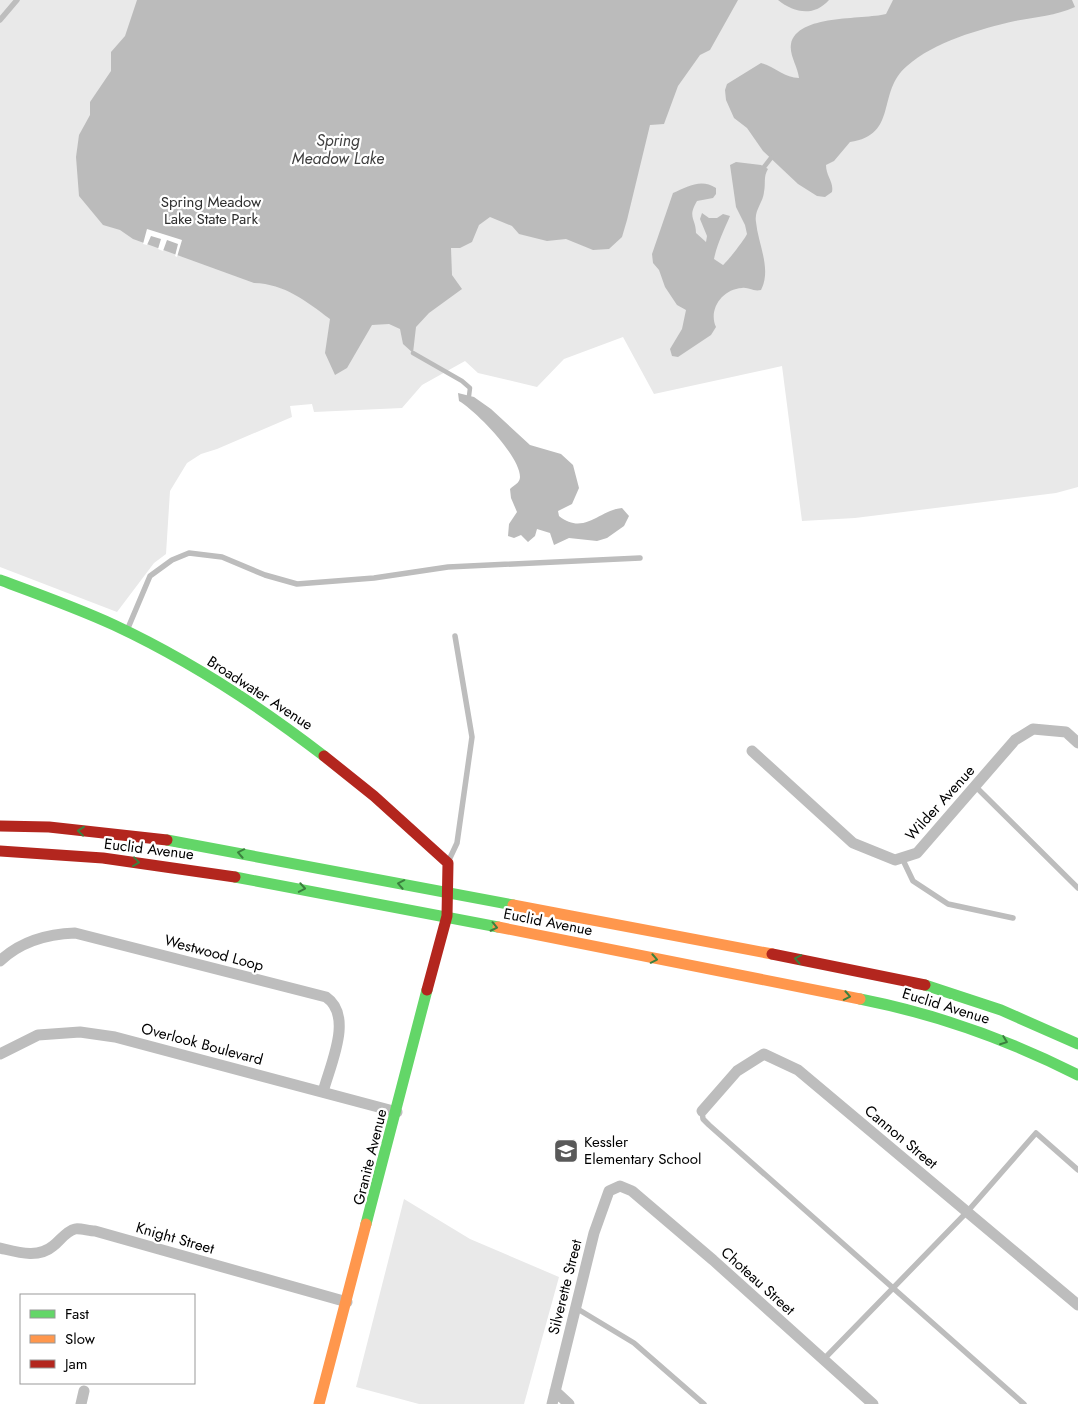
<svg xmlns="http://www.w3.org/2000/svg" width="1078" height="1404" font-family="Jost,sans-serif">
<rect width="100%" height="100%" fill="#fff"/>
<path fill="#e9e9e9" d="M 0,0 L 1078,0 L 1078,487 L 1056,493 L 855,518 L 802,521 L 782,366 L 654,394 L 623,337 L 564,359 L 537,387 L 478,373 L 465,361 L 422,385 L 402,408 L 314,412 L 312,404 L 290,406 L 292,417 L 217,449 L 201,454 L 187,463 L 170,491 L 166,554 L 154,563 L 117,612 L 0,567 Z
M 404,1199 L 470,1239 L 559,1277 L 524,1404 L 419,1404 L 356,1387 Z"/>
<path fill="#bbb" d="M 137,0 L 738,0 L 710,50 L 700,55 L 678,86 L 664,124 L 650,125 L 627,220 L 622,237 L 609,249 L 593,250 L 566,239 L 547,241 L 519,234 L 512,226 L 490,217 L 479,225 L 472,242 L 460,248 L 451,248 L 452,275 L 462,289 L 429,313 L 416,327 L 413,353 L 403,344 L 400,329 L 389,324 L 372,325 L 347,368 L 335,375 L 325,353 L 330,319 C 306,301 285,284 254,283 L 133,239 L 120,230 L 103,225 L 79,196 L 76,157 L 79,135 L 90,115 L 90,102 L 111,71 L 111,52 L 125,36 Z
M 778,0 L 829,0 C 814,17 794,13 778,0 Z
M 893,0 L 1072,0 L 1075,7 C 1055,16 1036,17 1015,21 C 980,29 934,42 907,66 C 876,92 899,135 850,142 L 834,161 L 826,165 C 826,176 834,182 832,192 L 825,197 L 817,196 L 798,184 L 763,151 L 747,128 L 734,118 L 726,100 L 725,90 L 727,84 L 761,63 C 775,67 785,78 799,78 C 798,67 789,55 791,44 C 797,14 862,20 886,14 Z
M 736,162 L 761,165 L 768,169 C 763,177 766,183 764,192 C 763,203 754,210 756,222 C 758,244 772,269 761,290 C 753,292 749,287 742,288 C 722,289 708,310 716,327 L 711,335 L 678,357 L 672,356 L 670,349 L 682,329 L 686,310 L 677,305 L 665,287 L 659,270 L 653,263 L 652,254 L 673,193 C 687,187 701,178 716,188 L 716,194 L 713,198 L 697,201 C 687,218 696,218 696,233 L 706,242 L 707,236 L 700,219 L 702,213 L 709,218 L 717,218 L 723,214 L 730,216 C 724,230 717,244 714,259 L 723,265 C 727,262 745,239 747,234 L 745,225 L 736,207 L 730,165 Z
M 458,393 L 474,397 L 491,409 L 530,445 L 561,454 L 573,465 L 579,488 L 572,504 L 558,511 L 559,516 C 584,536 599,510 622,508 L 629,516 L 624,526 L 607,538 L 597,541 L 569,538 L 554,545 L 550,533 L 537,529 L 535,536 L 528,542 L 521,535 L 514,538 L 508,536 L 509,524 L 517,512 L 511,498 L 510,489 C 514,485 520,483 520,477 C 520,456 477,412 459,401 Z"/>
<path fill="#fff" d="M 147,229 L 182,240 L 177,257 L 175,256 L 178,244 L 167,240 L 163,251 L 158,249 L 161,239 L 151,236 L 147,245 L 143,244 Z"/>
<g fill="none" stroke-linecap="round" stroke-linejoin="round">
<path stroke="#bbb" stroke-width="4.5" d="M 764,167 L 771,158
M 413,353 L 462,381 L 470,388 L 469,396"/>
<path stroke="#bdbdbd" stroke-width="5.5" d="M 0,20 L 17,0
M 128,628 L 150,576 L 172,560 L 189,553 L 222,557 L 265,575 L 297,584 L 374,578 L 448,567 L 640,558
M 975,786 L 1078,888
M 902,858 L 913,881 L 948,904 L 1013,918
M 449,860 L 457,843 L 472,737 L 455,636
M 702,1111 L 703,1119 L 709,1125 L 1024,1404
M 576,1308 L 634,1343 L 704,1404
M 824,1359 L 967,1212 L 1036,1133 L 1078,1170"/>
<path stroke="#bdbdbd" stroke-width="11" d="M 752,751 L 853,843 L 895,860 L 917,853 L 1015,740 L 1033,729 L 1066,732 L 1078,743
M 0,961 C 21,941 47,934 75,933 L 326,997 C 354,1016 330,1065 323,1092
M 0,1054 L 38,1035 L 80,1032 L 115,1037 L 397,1112
M 702,1111 L 737,1071 L 764,1054 L 798,1070 L 1078,1305
M 0,1248 C 17,1252 38,1259 53,1246 C 60,1241 66,1231 75,1229 C 80,1228 89,1231 95,1231 L 347,1302
M 555,1391 L 569,1404
M 81,1404 L 84,1391
M 552,1404 L 594,1233 L 609,1191 L 620,1186 L 632,1191 L 713,1260 L 873,1404"/>
<path stroke="#63d668" stroke-width="11" d="M 0,580 C 38,594 77,608 114,625 C 189,660 258,705 324,756
M 167,840 L 513,905
M 235,877 L 498,927
M 925,985 L 1001,1010 L 1078,1044
M 860,999 C 936,1014 1009,1040 1078,1075
M 366,1224 L 427,990"/>
<path stroke="#ff974d" stroke-width="11" d="M 513,905 L 772,954
M 498,927 L 860,999
M 319,1404 L 366,1224"/>
<path stroke="#b3261e" stroke-width="11" d="M 324,756 L 374,796 L 448,863 L 447,916 L 427,990
M 0,826 L 49,827 L 167,840
M 0,851 L 103,858 L 235,877
M 772,954 L 925,985"/>
</g>
<defs><path id="oneway-chevron" d="M-2-3.5L2.5 0L-2 3.5" fill="none" stroke-width="1.6" stroke-linecap="round" stroke-linejoin="round" transform="scale(1.25)"/></defs>
<g stroke="#3b803e">
<use href="#oneway-chevron" transform="translate(81 831) rotate(-174)"/>
<use href="#oneway-chevron" transform="translate(241 853) rotate(-169)"/>
<use href="#oneway-chevron" transform="translate(136 862) rotate(7)"/>
<use href="#oneway-chevron" transform="translate(401 884) rotate(-169)"/>
<use href="#oneway-chevron" transform="translate(302 888) rotate(10)"/>
<use href="#oneway-chevron" transform="translate(494 927) rotate(12)"/>
<use href="#oneway-chevron" transform="translate(654 959) rotate(11)"/>
<use href="#oneway-chevron" transform="translate(798 959) rotate(-169)"/>
<use href="#oneway-chevron" transform="translate(847 996) rotate(11)"/>
<use href="#oneway-chevron" transform="translate(1004 1041) rotate(21)"/>
</g>
<defs>
<symbol id="school-square" viewBox="-11 -11 22 22"><rect x="-9" y="-9" width="18" height="18" rx="4" fill="#595959" stroke="#fff"/><path d="M0-5L7-2L0 1L-7-2ZM-4 1L0 2.5L4 1V4Q0 6-4 4Z" fill="#fff"/></symbol>
</defs>
<g fill-rule="evenodd">
<use href="#school-square" x="552" y="1137" width="28" height="28"/>
</g>
<g text-anchor="middle" dominant-baseline="central" stroke-width="4.5" stroke-linejoin="round" paint-order="stroke">
<g font-size="15" fill="#2e2e2e" stroke="#fff">
<text x="211" y="202">Spring Meadow<tspan x="211" dy="17">Lake State Park</tspan></text>
</g>
<g font-size="15" fill="#000" stroke="#fff">
<text transform="translate(260 693) rotate(33)">Broadwater Avenue</text>
<text transform="translate(940 803) rotate(-48)">Wilder Avenue</text>
<text transform="translate(149 849) rotate(7)">Euclid Avenue</text>
<text transform="translate(548 922) rotate(11)">Euclid Avenue</text>
<text transform="translate(214 953) rotate(15)">Westwood Loop</text>
<text transform="translate(946 1006) rotate(17)">Euclid Avenue</text>
<text transform="translate(202 1044) rotate(15)">Overlook Boulevard</text>
<text transform="translate(901 1137) rotate(40)">Cannon Street</text>
<text transform="translate(370 1157) rotate(-76)">Granite Avenue</text>
<text transform="translate(175 1238) rotate(16)">Knight Street</text>
<text transform="translate(758 1281) rotate(42)">Choteau Street</text>
<text transform="translate(565 1287) rotate(-76)">Silverette Street</text>
</g>
<g font-size="15" fill="#000" stroke="#fff" text-anchor="start">
<text x="584" y="1142">Kessler<tspan x="584" dy="17">Elementary School</tspan></text>
</g>
<g font-size="16" font-style="italic" fill="#3f3f3f" stroke="#fff">
<text x="338" y="140">Spring<tspan x="338" dy="18">Meadow Lake</tspan></text>
</g>
</g>
<rect x="20" y="1294" width="175" height="90" fill="#ffffff" stroke="#999999"/>
<rect x="30" y="1310" width="25" height="8" fill="#63d668" stroke="#999999"/>
<text x="65" y="1319" font-size="15" fill="#000000">Fast</text>
<rect x="30" y="1335" width="25" height="8" fill="#ff974d" stroke="#999999"/>
<text x="65" y="1344" font-size="15" fill="#000000">Slow</text>
<rect x="30" y="1360" width="25" height="8" fill="#b3261e" stroke="#999999"/>
<text x="65" y="1369" font-size="15" fill="#000000">Jam</text>
</svg>
